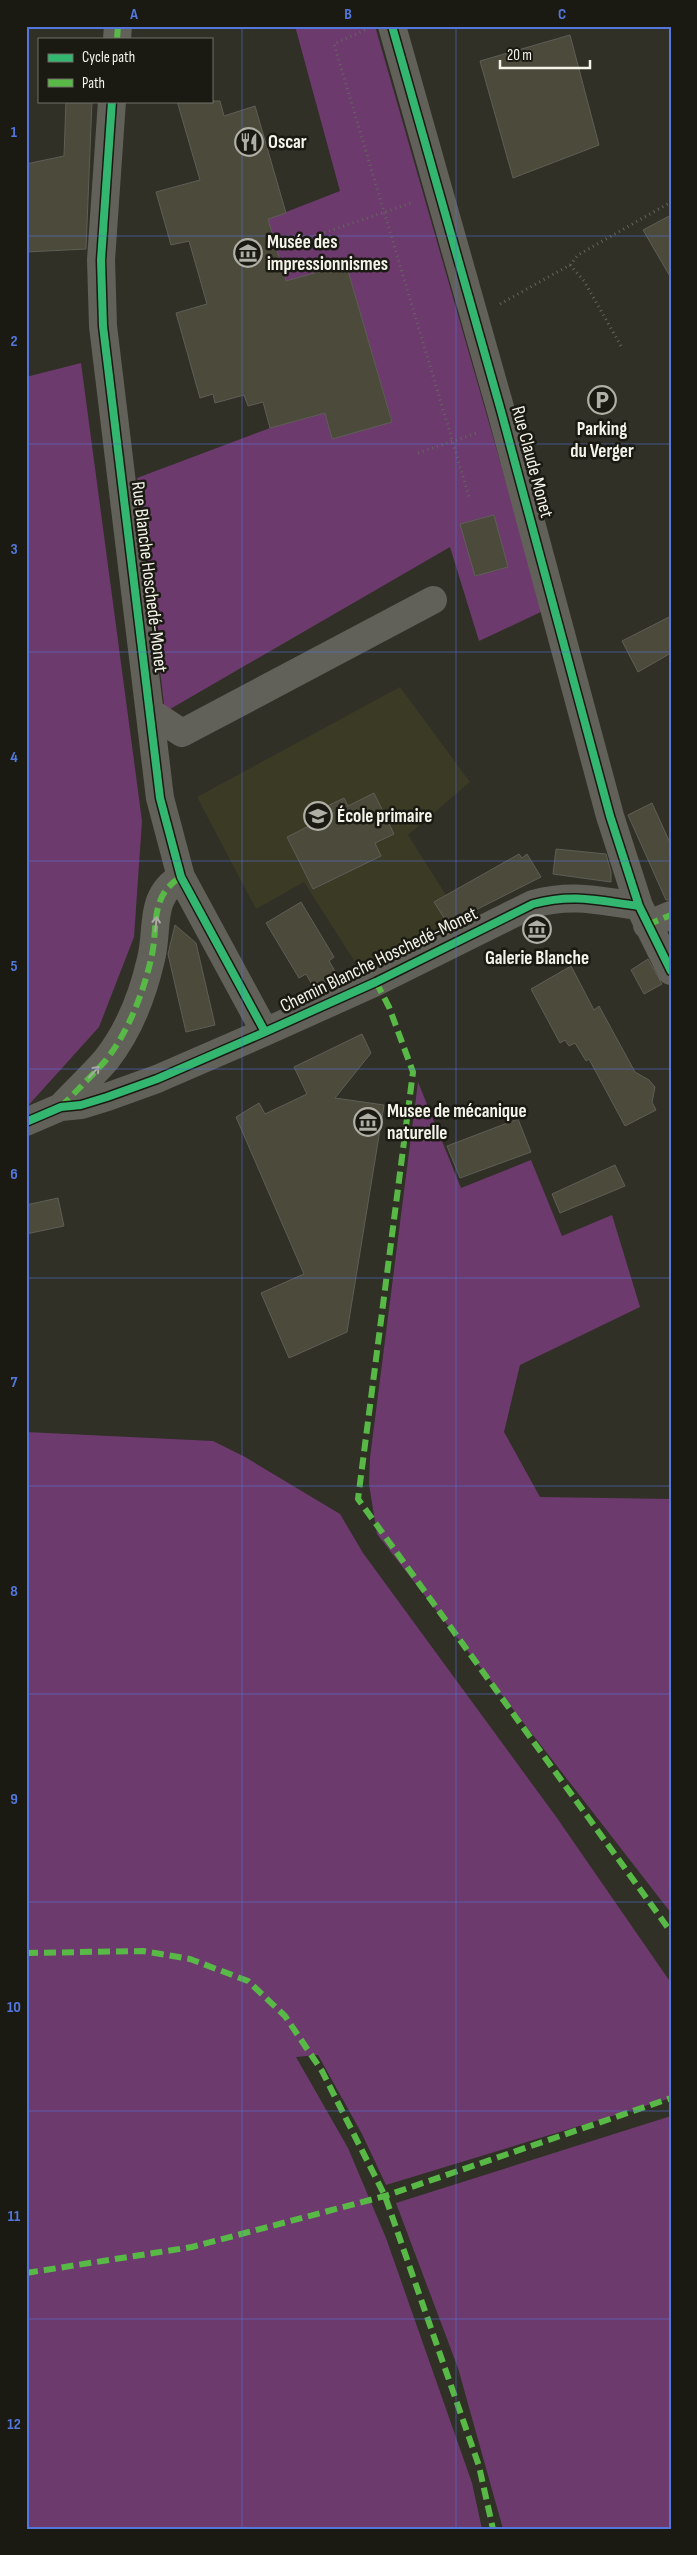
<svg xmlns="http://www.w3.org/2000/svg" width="697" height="2555" font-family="'Sofia Sans Condensed',sans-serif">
<rect width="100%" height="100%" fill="#303027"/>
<path fill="#3b3a25" d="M 400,687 L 470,782 L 408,835 L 460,917 L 360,970 L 304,882 L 256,909 L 197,797 Z"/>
<path fill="#6d3a6d" d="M 295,26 L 375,26 L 543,611 L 479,641 L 450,547 L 165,712 L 137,478 L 270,428 L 325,413 L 332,439 L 392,421 L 346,264 L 286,281 L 268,219 L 340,191 Z
M 81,363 L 142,821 L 134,937 L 99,1027 L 26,1108 L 26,377 Z
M 418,1082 L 461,1188 L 531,1160 L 562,1236 L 612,1215 L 640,1307 L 520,1365 L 504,1432 L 540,1497 L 671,1499 L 671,1913 L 377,1534 L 369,1484 L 370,1458 Z
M 26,1432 L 213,1441 L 245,1457 L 340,1514 L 363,1553 L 557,1818 L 671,1983 L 671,2098 L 386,2185 L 362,2134 L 318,2055 L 296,2057 L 348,2148 L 386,2238 L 472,2483 L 482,2529 L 26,2529 Z
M 671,2116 L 671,2529 L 503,2529 L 458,2368 L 396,2203 Z"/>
<path fill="#4b4a3b" stroke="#5f5e57" d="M 570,35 L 599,145 L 513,178 L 480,61 Z
M 66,101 L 92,101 L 86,249 L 26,252 L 26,164 L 64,156 Z
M 177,101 L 220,101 L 224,116 L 255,106 L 286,213 L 268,219 L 286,281 L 346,264 L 392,422 L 332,439 L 325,413 L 270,428 L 263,402 L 248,406 L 244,395 L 215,403 L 213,394 L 200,398 L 176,313 L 207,304 L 189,241 L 171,245 L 156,192 L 200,180 Z
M 671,215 L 671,278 L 643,230 Z
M 494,515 L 508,567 L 475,576 L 460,524 Z
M 671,616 L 671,653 L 638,672 L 622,641 Z
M 374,793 L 394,834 L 375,843 L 381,856 L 313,889 L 287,837 L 321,820 L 317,811 L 344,798 L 348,806 Z
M 652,803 L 671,845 L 671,900 L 666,900 L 628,815 Z
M 556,849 L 606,854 L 611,872 L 611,882 L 553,874 Z
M 519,854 L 522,858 L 527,854 L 541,877 L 448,924 L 434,902 Z
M 301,902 L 334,957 L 329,961 L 338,976 L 314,988 L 306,974 L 299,978 L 266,923 Z
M 175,925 L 196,943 L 215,1025 L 186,1032 L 168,954 Z
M 648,959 L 662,984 L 644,994 L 631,970 Z
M 571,966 L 594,1010 L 599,1006 L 635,1072 L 649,1080 L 655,1087 L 652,1102 L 656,1110 L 625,1126 L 589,1059 L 586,1061 L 575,1043 L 569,1046 L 565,1040 L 560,1043 L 531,989 Z
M 362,1034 L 371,1053 L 335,1098 L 384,1105 L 347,1332 L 289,1358 L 261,1293 L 304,1274 L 236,1117 L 259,1103 L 265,1114 L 307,1094 L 294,1067 Z
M 518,1119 L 531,1152 L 460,1178 L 447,1146 Z
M 615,1165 L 625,1186 L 560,1213 L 552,1194 Z
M 58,1198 L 64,1226 L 26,1234 L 26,1205 Z"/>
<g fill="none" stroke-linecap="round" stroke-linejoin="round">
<path stroke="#65655f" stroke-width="3" stroke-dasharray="1 4" stroke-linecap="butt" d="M 365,30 L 334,44 L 470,500
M 277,249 L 411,203
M 570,265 L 584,281 L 621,346
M 500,304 L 570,265 L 578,255 L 671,202
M 418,453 L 477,433"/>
<path stroke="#61615a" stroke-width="28" d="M 392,26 L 501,411 L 610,816 L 639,906
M 117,39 L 118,26
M 112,101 L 101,260 L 103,326 L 160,798 L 181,877 L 265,1032
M 150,712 L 182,733 L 433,600
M 647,925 L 671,915
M 61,1107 C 76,1091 92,1076 106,1060 C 128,1032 143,994 151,959 C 159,928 148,897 181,877
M 26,1122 L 61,1107 L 81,1105 L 107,1097 L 157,1079 L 265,1032 L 376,982 L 533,904 C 574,893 599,901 639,906 L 671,971"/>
<path stroke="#58b947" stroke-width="6" stroke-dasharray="12 6" stroke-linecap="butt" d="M 117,39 L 118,26
M 647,925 L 671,915
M 376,982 L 389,1007 L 413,1072 L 358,1499 L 671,1932
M 61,1107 C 76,1091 92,1076 106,1060 C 128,1032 143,994 151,959 C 159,928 148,897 181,877
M 26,1953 L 143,1951 L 190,1959 L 248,1981 L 285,2016 L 322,2071 L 385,2196 L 479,2466 L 493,2529
M 26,2273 L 192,2247 L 385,2196 L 671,2098"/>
<defs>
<path id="cycleway" d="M 392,26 L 501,411 L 610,816 L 639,906
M 112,101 L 101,260 L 103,326 L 160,798 L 181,877 L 265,1032
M 26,1122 L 61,1107 L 81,1105 L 107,1097 L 157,1079 L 265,1032 L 376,982 L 533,904 C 574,893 599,901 639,906 L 671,971"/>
</defs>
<use href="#cycleway" stroke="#1a1a13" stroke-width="11"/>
<use href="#cycleway" stroke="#33b770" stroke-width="8"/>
</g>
<defs><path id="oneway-shaft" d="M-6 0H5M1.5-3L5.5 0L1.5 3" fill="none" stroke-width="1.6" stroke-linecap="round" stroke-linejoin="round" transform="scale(1.25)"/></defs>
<g stroke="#aaaaa2">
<use href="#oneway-shaft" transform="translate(156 924) rotate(-84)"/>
<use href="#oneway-shaft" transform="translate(94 1072) rotate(-47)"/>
</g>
<path fill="none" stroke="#5377dc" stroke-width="1" stroke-opacity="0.55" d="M 242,26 L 242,2529M 456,26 L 456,2529M 26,236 L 671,236M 26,444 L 671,444M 26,652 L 671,652M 26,861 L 671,861M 26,1069 L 671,1069M 26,1278 L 671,1278M 26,1486 L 671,1486M 26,1694 L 671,1694M 26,1902 L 671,1902M 26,2111 L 671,2111M 26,2319 L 671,2319"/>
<defs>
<symbol id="restaurant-ring" viewBox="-11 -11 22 22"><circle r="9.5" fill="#1a1a13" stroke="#afafa5" stroke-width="1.5"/><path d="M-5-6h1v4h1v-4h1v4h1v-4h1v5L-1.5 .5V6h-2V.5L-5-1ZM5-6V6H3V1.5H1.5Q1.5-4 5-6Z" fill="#afafa5"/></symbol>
<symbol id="museum-ring" viewBox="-11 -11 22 22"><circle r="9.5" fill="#1a1a13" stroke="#afafa5" stroke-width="1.5"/><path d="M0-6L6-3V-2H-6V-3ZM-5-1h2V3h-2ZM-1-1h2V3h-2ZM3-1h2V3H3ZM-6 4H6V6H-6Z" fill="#afafa5"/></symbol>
<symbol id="parking-ring" viewBox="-11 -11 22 22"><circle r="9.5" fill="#1a1a13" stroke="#afafa5" stroke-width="1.5"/><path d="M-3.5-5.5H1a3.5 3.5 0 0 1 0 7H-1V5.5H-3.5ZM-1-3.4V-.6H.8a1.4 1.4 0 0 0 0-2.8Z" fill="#afafa5"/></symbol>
<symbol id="school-ring" viewBox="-11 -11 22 22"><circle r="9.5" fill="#1a1a13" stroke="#afafa5" stroke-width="1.5"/><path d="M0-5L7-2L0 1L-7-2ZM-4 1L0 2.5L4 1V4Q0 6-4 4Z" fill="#afafa5"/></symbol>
</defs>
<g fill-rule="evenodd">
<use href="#restaurant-ring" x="233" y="126" width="32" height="32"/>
<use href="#museum-ring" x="232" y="237" width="32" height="32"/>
<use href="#parking-ring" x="586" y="384" width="32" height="32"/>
<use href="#school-ring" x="302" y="800" width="32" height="32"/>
<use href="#museum-ring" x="521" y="913" width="32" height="32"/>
<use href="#museum-ring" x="352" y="1106" width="32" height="32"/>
</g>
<g text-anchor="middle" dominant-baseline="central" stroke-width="5" stroke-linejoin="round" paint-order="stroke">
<g font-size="19" font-weight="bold" fill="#f4f3e9" stroke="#1a1a13" text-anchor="start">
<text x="268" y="142">Oscar</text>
<text x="267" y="242">Musée des<tspan x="267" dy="22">impressionnismes</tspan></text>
<text x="602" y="429" text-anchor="middle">Parking<tspan x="602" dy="22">du Verger</tspan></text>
<text x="337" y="816">École primaire</text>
<text x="537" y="958" text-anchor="middle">Galerie Blanche</text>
<text x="387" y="1111">Musee de mécanique<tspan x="387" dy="22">naturelle</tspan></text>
</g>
<g font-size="19" fill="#f4f3e9" stroke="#1a1a13">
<text transform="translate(532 462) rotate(75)">Rue Claude Monet</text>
<text transform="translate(149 577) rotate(83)">Rue Blanche Hoschedé-Monet</text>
<text transform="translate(379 960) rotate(-26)">Chemin Blanche Hoschedé-Monet</text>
</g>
</g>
<rect width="697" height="2555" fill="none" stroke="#1a1a13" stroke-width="55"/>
<rect x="38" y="38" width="175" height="65" fill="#1a1a13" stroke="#717169"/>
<rect x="48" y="54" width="25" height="8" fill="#33b770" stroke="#717169"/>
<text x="82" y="62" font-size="15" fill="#f4f3e9">Cycle path</text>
<rect x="48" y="79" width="25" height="8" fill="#58b947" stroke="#717169"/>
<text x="82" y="88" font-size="15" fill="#f4f3e9">Path</text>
<path d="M500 60v8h90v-8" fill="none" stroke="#f4f3e9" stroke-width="2.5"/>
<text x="507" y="60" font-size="15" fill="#f4f3e9" stroke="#1a1a13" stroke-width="4" paint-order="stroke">20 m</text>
<rect x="28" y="28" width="642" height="2500" fill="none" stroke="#5377dc" stroke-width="2"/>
<g font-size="16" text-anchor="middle" font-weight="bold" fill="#5377dc">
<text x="134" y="19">A</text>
<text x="348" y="19">B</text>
<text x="562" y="19">C</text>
<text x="14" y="137">1</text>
<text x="14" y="346">2</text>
<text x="14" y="554">3</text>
<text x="14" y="762">4</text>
<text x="14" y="971">5</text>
<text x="14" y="1179">6</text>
<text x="14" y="1387">7</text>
<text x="14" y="1596">8</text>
<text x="14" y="1804">9</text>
<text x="14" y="2012">10</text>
<text x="14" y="2221">11</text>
<text x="14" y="2429">12</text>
</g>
</svg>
